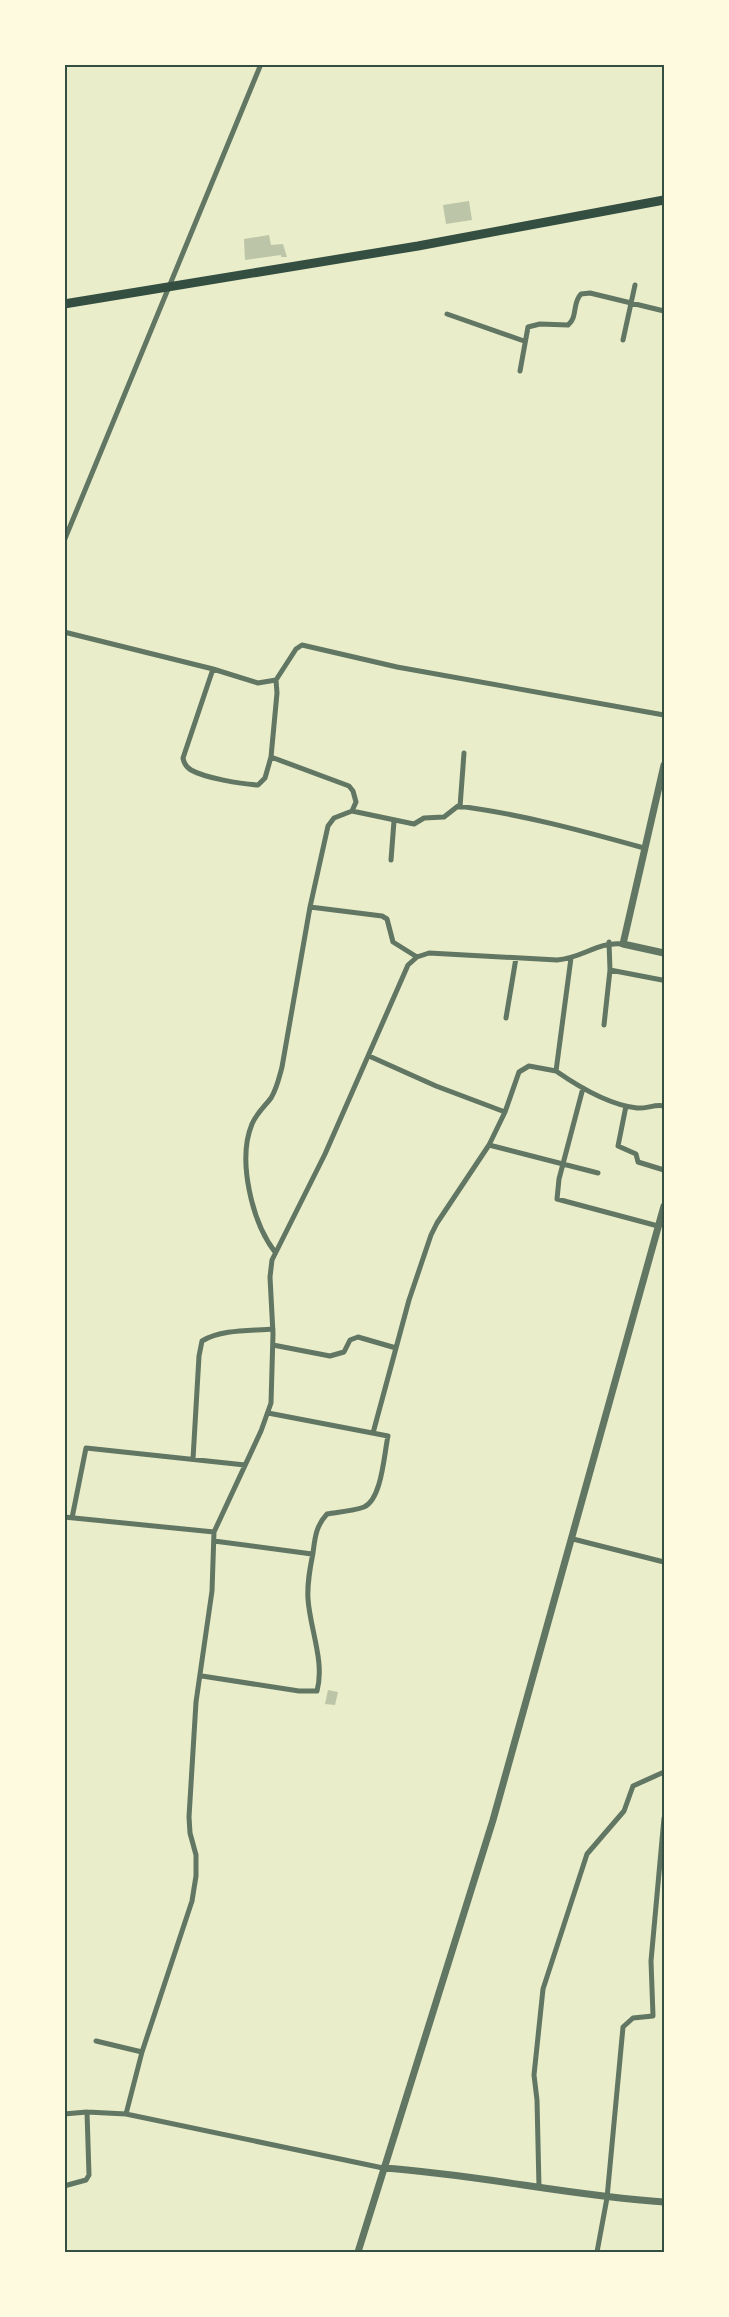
<svg xmlns="http://www.w3.org/2000/svg" width="729" height="2317" font-family="Rubik,sans-serif">
<rect width="100%" height="100%" fill="#e9edc9"/>
<path fill="#bcc5a7" d="M 469,201 L 472,220 L 446,224 L 443,205 Z
M 269,235 L 271,245 L 283,244 L 287,257 L 281,257 L 281,255 L 245,260 L 244,239 Z
M 328,1690 L 338,1692 L 335,1705 L 325,1704 Z"/>
<g fill="none" stroke-linecap="round" stroke-linejoin="round">
<path stroke="#617663" stroke-width="5" d="M 447,314 L 524,341
M 623,340 L 635,285
M 520,371 L 528,327 L 540,324 L 568,325 C 578,317 572,303 581,294 L 590,293 L 664,311
M 64,541 L 261,64
M 64,632 L 213,669 L 258,683 L 276,680 L 296,649 L 302,645 L 397,667 L 664,715
M 213,669 L 183,758 C 184,764 186,767 191,770 C 205,778 241,784 258,785 L 265,778 L 271,757
M 460,807 L 464,753
M 352,811 L 414,824 L 424,818 L 444,817 L 458,806 C 521,814 583,831 644,848
M 391,860 L 394,821
M 310,907 L 382,916 L 387,919 L 393,942 L 417,957
M 610,970 L 662,980
M 506,1018 L 516,958
M 604,1025 L 610,970 L 609,942
M 369,1056 L 436,1086 L 505,1112
M 556,1071 C 579,1087 609,1105 637,1108 C 646,1109 655,1104 664,1106
M 583,1088 L 559,1179 L 557,1199 L 658,1226
M 626,1106 L 618,1146 L 636,1154 L 638,1162 L 664,1170
M 489,1145 L 598,1173
M 275,1252 C 252,1222 237,1160 252,1124 C 256,1114 265,1106 271,1098 C 277,1088 279,1078 282,1067 L 310,907 L 328,826 L 334,818 L 352,811 L 356,802 L 353,791 L 349,786 L 271,757 L 277,693 L 276,680
M 273,1345 L 330,1356 L 344,1352 L 350,1340 L 358,1337 L 396,1348
M 373,1433 L 409,1300 L 431,1235 L 437,1223 L 489,1145 L 505,1112 L 519,1072 L 529,1066 L 556,1071 L 571,958
M 193,1459 L 199,1356 L 202,1341 C 222,1329 251,1331 273,1329
M 64,1517 L 214,1532
M 72,1518 L 86,1448 L 245,1465
M 573,1539 L 664,1562
M 214,1541 L 312,1554
M 202,1676 L 299,1691 L 317,1691 C 325,1662 310,1629 308,1599 C 307,1583 310,1568 313,1553 C 315,1537 316,1526 327,1514 C 339,1512 353,1511 364,1507 C 382,1499 384,1454 388,1436 L 268,1413
M 96,2041 L 142,2052
M 64,2114 L 87,2112
M 383,2168 L 126,2114 L 142,2052 L 192,1901 L 196,1876 L 196,1855 L 190,1833 L 189,1817 L 196,1702 L 212,1591 L 214,1532 L 261,1431 L 271,1403 L 273,1334 L 270,1277 L 272,1260 L 325,1154 L 408,965 L 417,957 L 429,953 L 557,960 C 583,958 598,941 623,944
M 64,2186 L 86,2180 L 89,2175 L 87,2112 L 126,2114
M 539,2187 L 537,2100 L 534,2075 L 543,1989 L 587,1854 L 624,1811 L 633,1786 L 664,1772
M 597,2252 L 607,2198 L 623,2027 L 633,2018 L 653,2016 L 651,1961 L 664,1818"/>
<path stroke="#617663" stroke-width="7" d="M 664,765 L 623,944 L 664,953
M 383,2168 C 477,2174 570,2196 664,2202
M 358,2252 L 493,1820 L 664,1206"/>
<path stroke="#344e41" stroke-width="9" d="M 64,304 L 418,246 L 664,200"/>
</g>
<rect width="729" height="2317" fill="none" stroke="#fefae0" stroke-width="132"/>
<rect x="66" y="66" width="597" height="2185" fill="none" stroke="#344e41" stroke-width="2"/>
</svg>
